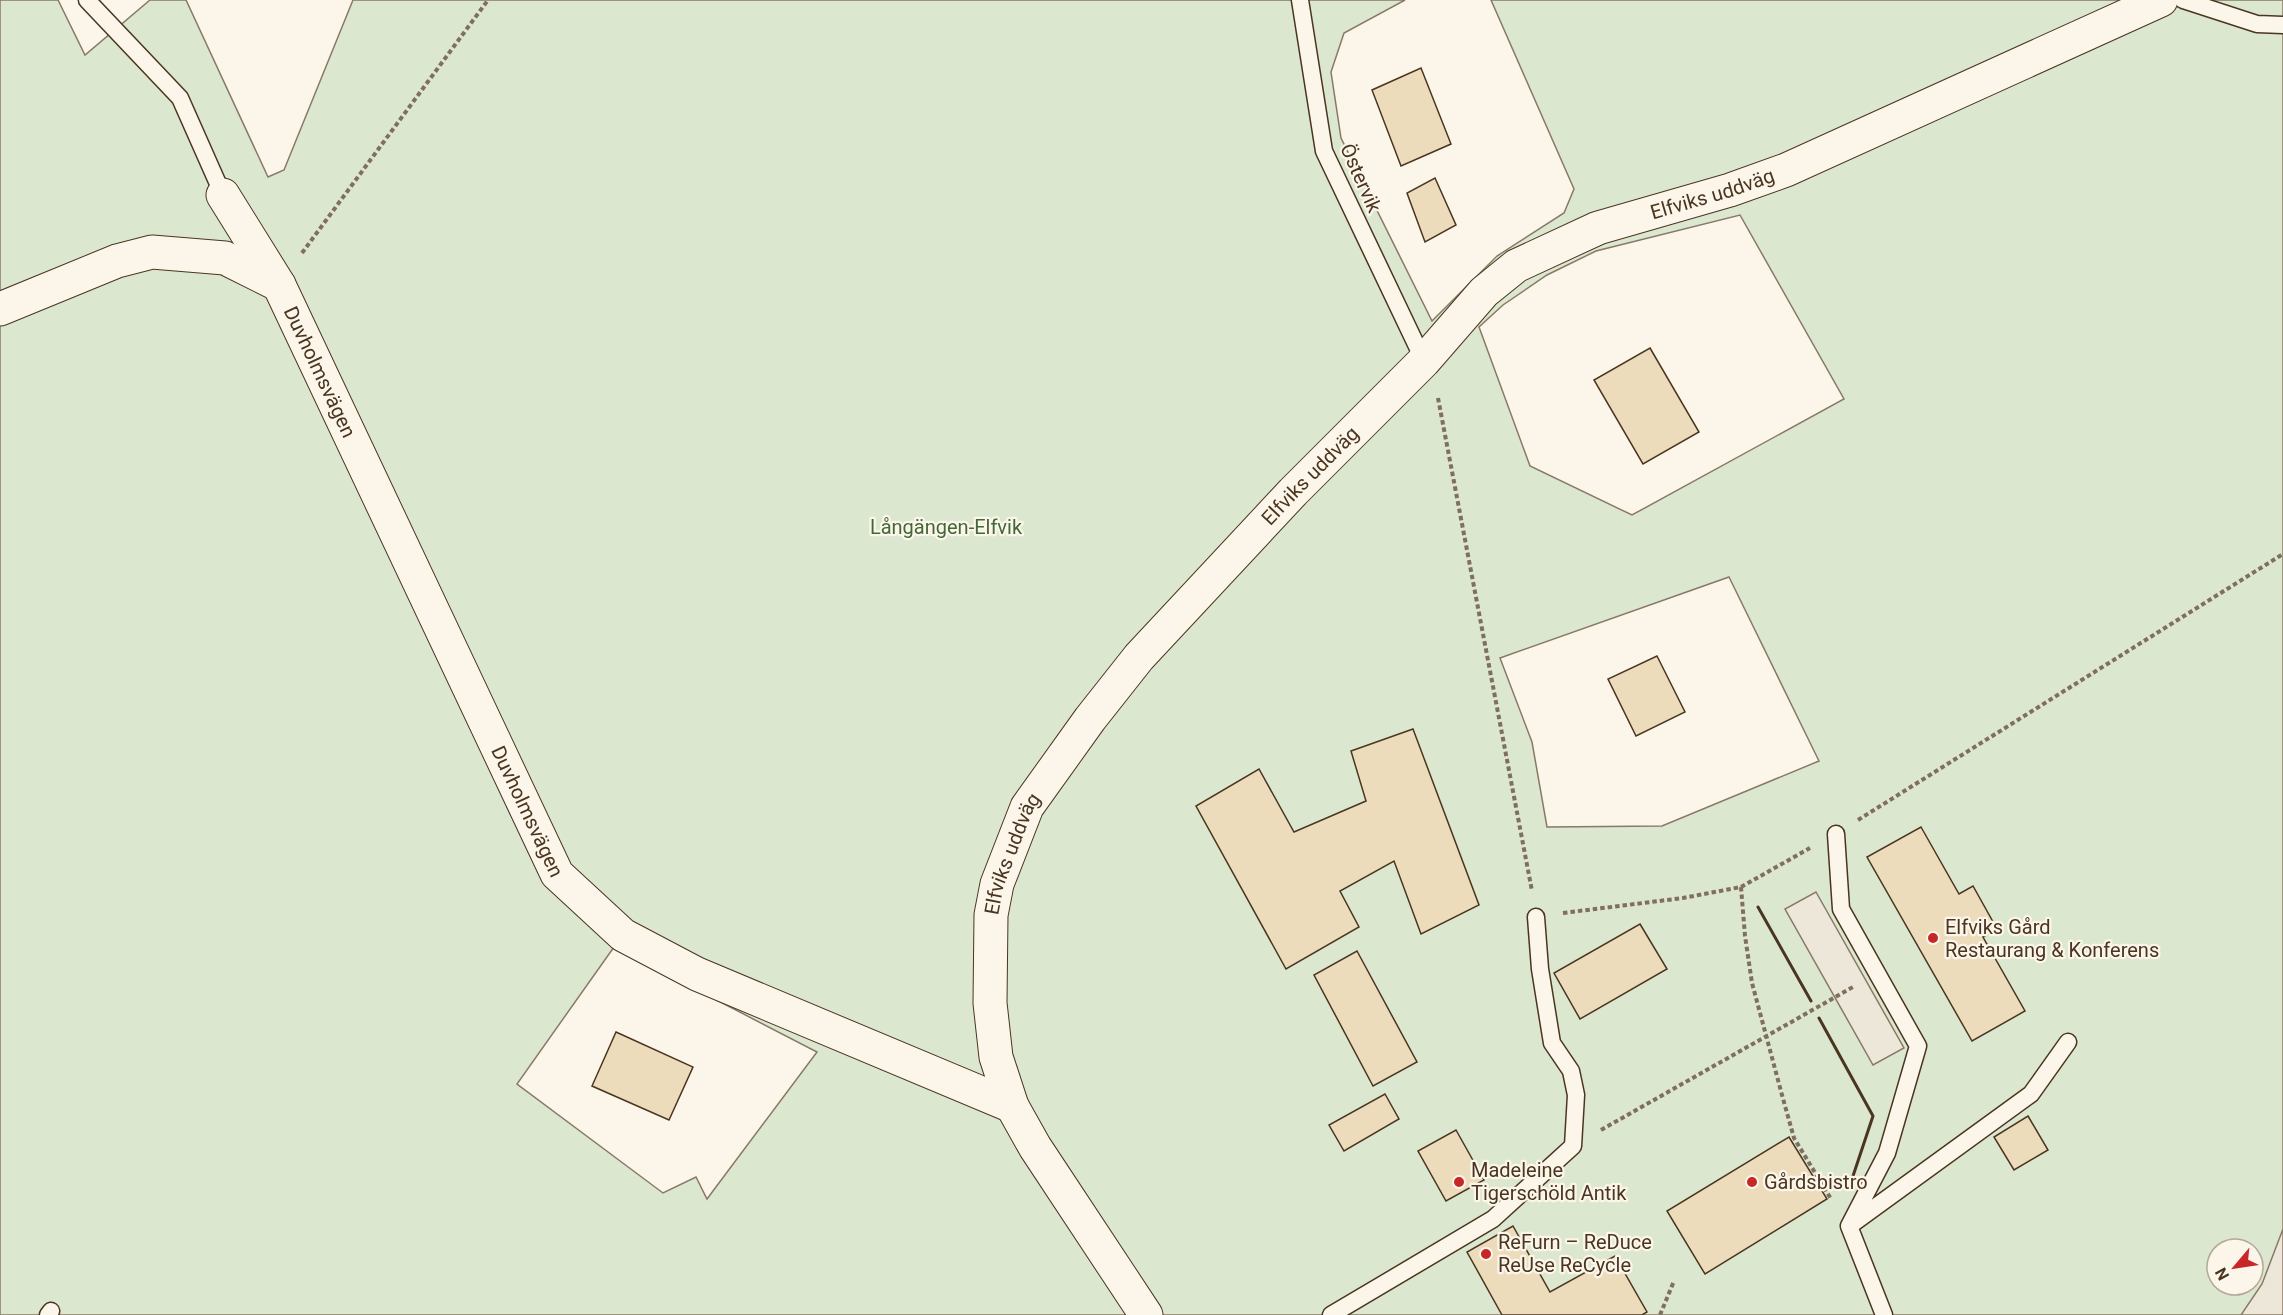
<svg xmlns="http://www.w3.org/2000/svg" width="2283" height="1315" font-family="Roboto,sans-serif">
<rect width="100%" height="100%" fill="#fbf6e9"/>
<path fill="#dce7d0" stroke="#887966" stroke-width="1.5" fill-rule="evenodd" d="M 0,0 L 58,0 L 85,55 L 150,0 L 186,0 L 268,177 L 284,170 L 353,0 L 1405,0 L 1344,33 L 1331,72 L 1341,138 L 1432,321 L 1497,256 L 1564,213 L 1574,189 L 1491,0 L 2283,0 L 2283,1315 L 0,1315 ZM 1740,215 L 1844,399 L 1632,515 L 1530,466 L 1479,327 L 1503,305 L 1547,275 L 1596,251 ZM 1729,577 L 1819,761 L 1662,826 L 1547,827 L 1532,742 L 1500,658 ZM 614,947 L 817,1052 L 707,1199 L 696,1177 L 663,1193 L 517,1084 ZM 2217,1249 L 2253,1249 L 2253,1285 L 2217,1285 Z"/>
<path fill="#ede7d9" stroke="#887966" stroke-width="1.5" d="M 1816,892 L 1904,1048 L 1873,1065 L 1785,909 Z
M 2283,1229 L 2283,1315 L 2241,1315 L 2262,1284 Z"/>
<path fill="#ecdcbc" stroke="#4a3520" stroke-width="1.5" d="M 1421,68 L 1451,144 L 1401,166 L 1372,90 Z
M 1435,178 L 1456,225 L 1425,242 L 1407,193 Z
M 1650,348 L 1699,432 L 1643,464 L 1594,380 Z
M 1657,656 L 1685,712 L 1636,736 L 1608,679 Z
M 1413,729 L 1479,905 L 1421,934 L 1394,861 L 1340,891 L 1359,927 L 1286,969 L 1196,806 L 1259,769 L 1294,832 L 1366,801 L 1351,751 Z
M 1921,827 L 1959,894 L 1973,886 L 1997,929 L 1983,937 L 2025,1011 L 1972,1041 L 1867,857 Z
M 1640,924 L 1667,969 L 1580,1019 L 1554,973 Z
M 1357,951 L 1417,1062 L 1373,1086 L 1314,975 Z
M 616,1032 L 693,1067 L 669,1120 L 592,1086 Z
M 1385,1094 L 1399,1119 L 1344,1151 L 1329,1125 Z
M 2028,1116 L 2048,1150 L 2014,1170 L 1994,1137 Z
M 1456,1130 L 1484,1180 L 1446,1201 L 1418,1151 Z
M 1789,1137 L 1827,1199 L 1705,1274 L 1667,1211 Z
M 1513,1226 L 1550,1292 L 1615,1256 L 1647,1312 L 1642,1315 L 1502,1315 L 1467,1252 Z"/>
<g fill="none" stroke-linecap="round" stroke-linejoin="round">
<defs>
<path id="lane" d="M 87,0 L 180,98 L 223,195
M 1300,0 L 1324,151 L 1424,361
M 2183,0 L 2257,24 L 2283,25
M 1836,834 L 1841,909 L 1918,1046 L 1887,1153 L 1849,1226 L 1884,1315
M 1852,1224 L 2031,1094 L 2068,1042
M 48,1315 L 51,1311
M 1331,1315 L 1493,1219 L 1573,1146 L 1576,1095 L 1571,1071 L 1552,1043 L 1540,969 L 1536,917"/>
<g id="street">
<path id="s1" d="M 223,195 L 279,285 L 557,874 L 623,935 L 697,974 L 1012,1106"/>
<path d="M 0,309 L 117,261 L 152,252 L 225,258 L 279,285"/>
<path id="s2" d="M 1146,1315 L 1035,1147 L 1012,1106 L 996,1057 L 990,1003 L 991,915 L 997,884 L 1027,807 L 1090,719 L 1139,657 L 1293,492 L 1424,361 L 1484,292 L 1516,266 L 1598,228 L 1730,190 L 1786,170 L 2161,0"/>
</g>
</defs>
<use href="#lane" stroke="#4a3520" stroke-width="19"/>
<use href="#street" stroke="#4a3520" stroke-width="35"/>
<path stroke="#7f6f5c" stroke-width="4" stroke-dasharray="4.5 3" stroke-linecap="butt" d="M 302,253 L 488,0
M 1438,398 L 1532,891
M 1858,820 L 2283,554
M 1741,887 L 1745,936 L 1752,983 L 1782,1095 L 1794,1138 L 1831,1199
M 1563,913 L 1683,898 L 1741,887 L 1810,848
M 1601,1130 L 1853,987
M 1660,1315 L 1674,1281"/>
<use href="#lane" stroke="#fbf6e9" stroke-width="16"/>
<use href="#street" stroke="#fbf6e9" stroke-width="33"/>
<path stroke="#4a3520" stroke-width="3" d="M 1758,907 L 1811,1001
M 1819,1018 L 1873,1116 L 1851,1182"/>
</g>
<g fill="#c62828" stroke="#fbf6e9" stroke-width="2">
<circle cx="1933" cy="938" r="6"/>
<circle cx="1459" cy="1182" r="6"/>
<circle cx="1752" cy="1182" r="6"/>
<circle cx="1486" cy="1254" r="6"/>
</g>
<g text-anchor="middle" dominant-baseline="central" stroke-width="4.5" stroke-linejoin="round" paint-order="stroke">
<g font-size="20" fill="#4a3520" stroke="#fbf6e9">
<text transform="translate(1361 178) rotate(66)">Östervik</text>
<text stroke="none"><textPath href="#s2" startOffset="1497">Elfviks uddväg</textPath></text>
<text stroke="none"><textPath href="#s1" startOffset="202">Duvholmsvägen</textPath></text>
<text stroke="none"><textPath href="#s2" startOffset="993">Elfviks uddväg</textPath></text>
<text stroke="none"><textPath href="#s1" startOffset="688">Duvholmsvägen</textPath></text>
<text stroke="none"><textPath href="#s2" startOffset="507">Elfviks uddväg</textPath></text>
</g>
<g font-size="20" fill="#436837" stroke="#fbf6e9">
<text x="946" y="527">Långängen-Elfvik</text>
</g>
<g font-size="20" fill="#4a3520" stroke="#fbf6e9" text-anchor="start">
<text x="1945" y="927">Elfviks Gård<tspan x="1945" dy="23">Restaurang &amp; Konferens</tspan></text>
<text x="1471" y="1170">Madeleine<tspan x="1471" dy="23">Tigerschöld Antik</tspan></text>
<text x="1764" y="1182">Gårdsbistro</text>
<text x="1498" y="1242">ReFurn – ReDuce<tspan x="1498" dy="23">ReUse ReCycle</tspan></text>
</g>
</g>
<g transform="translate(2235 1267) rotate(241)"><circle r="28" fill="#fbf6e9" stroke="#b4a999" stroke-width="1.5"/>
<path d="M0-4.5L10 22L0 15L-10 22Z" fill="#c62828"/>
<text y="-9" font-size="16" font-weight="bold" text-anchor="middle" fill="#4a3520">N</text>
</g>
</svg>
